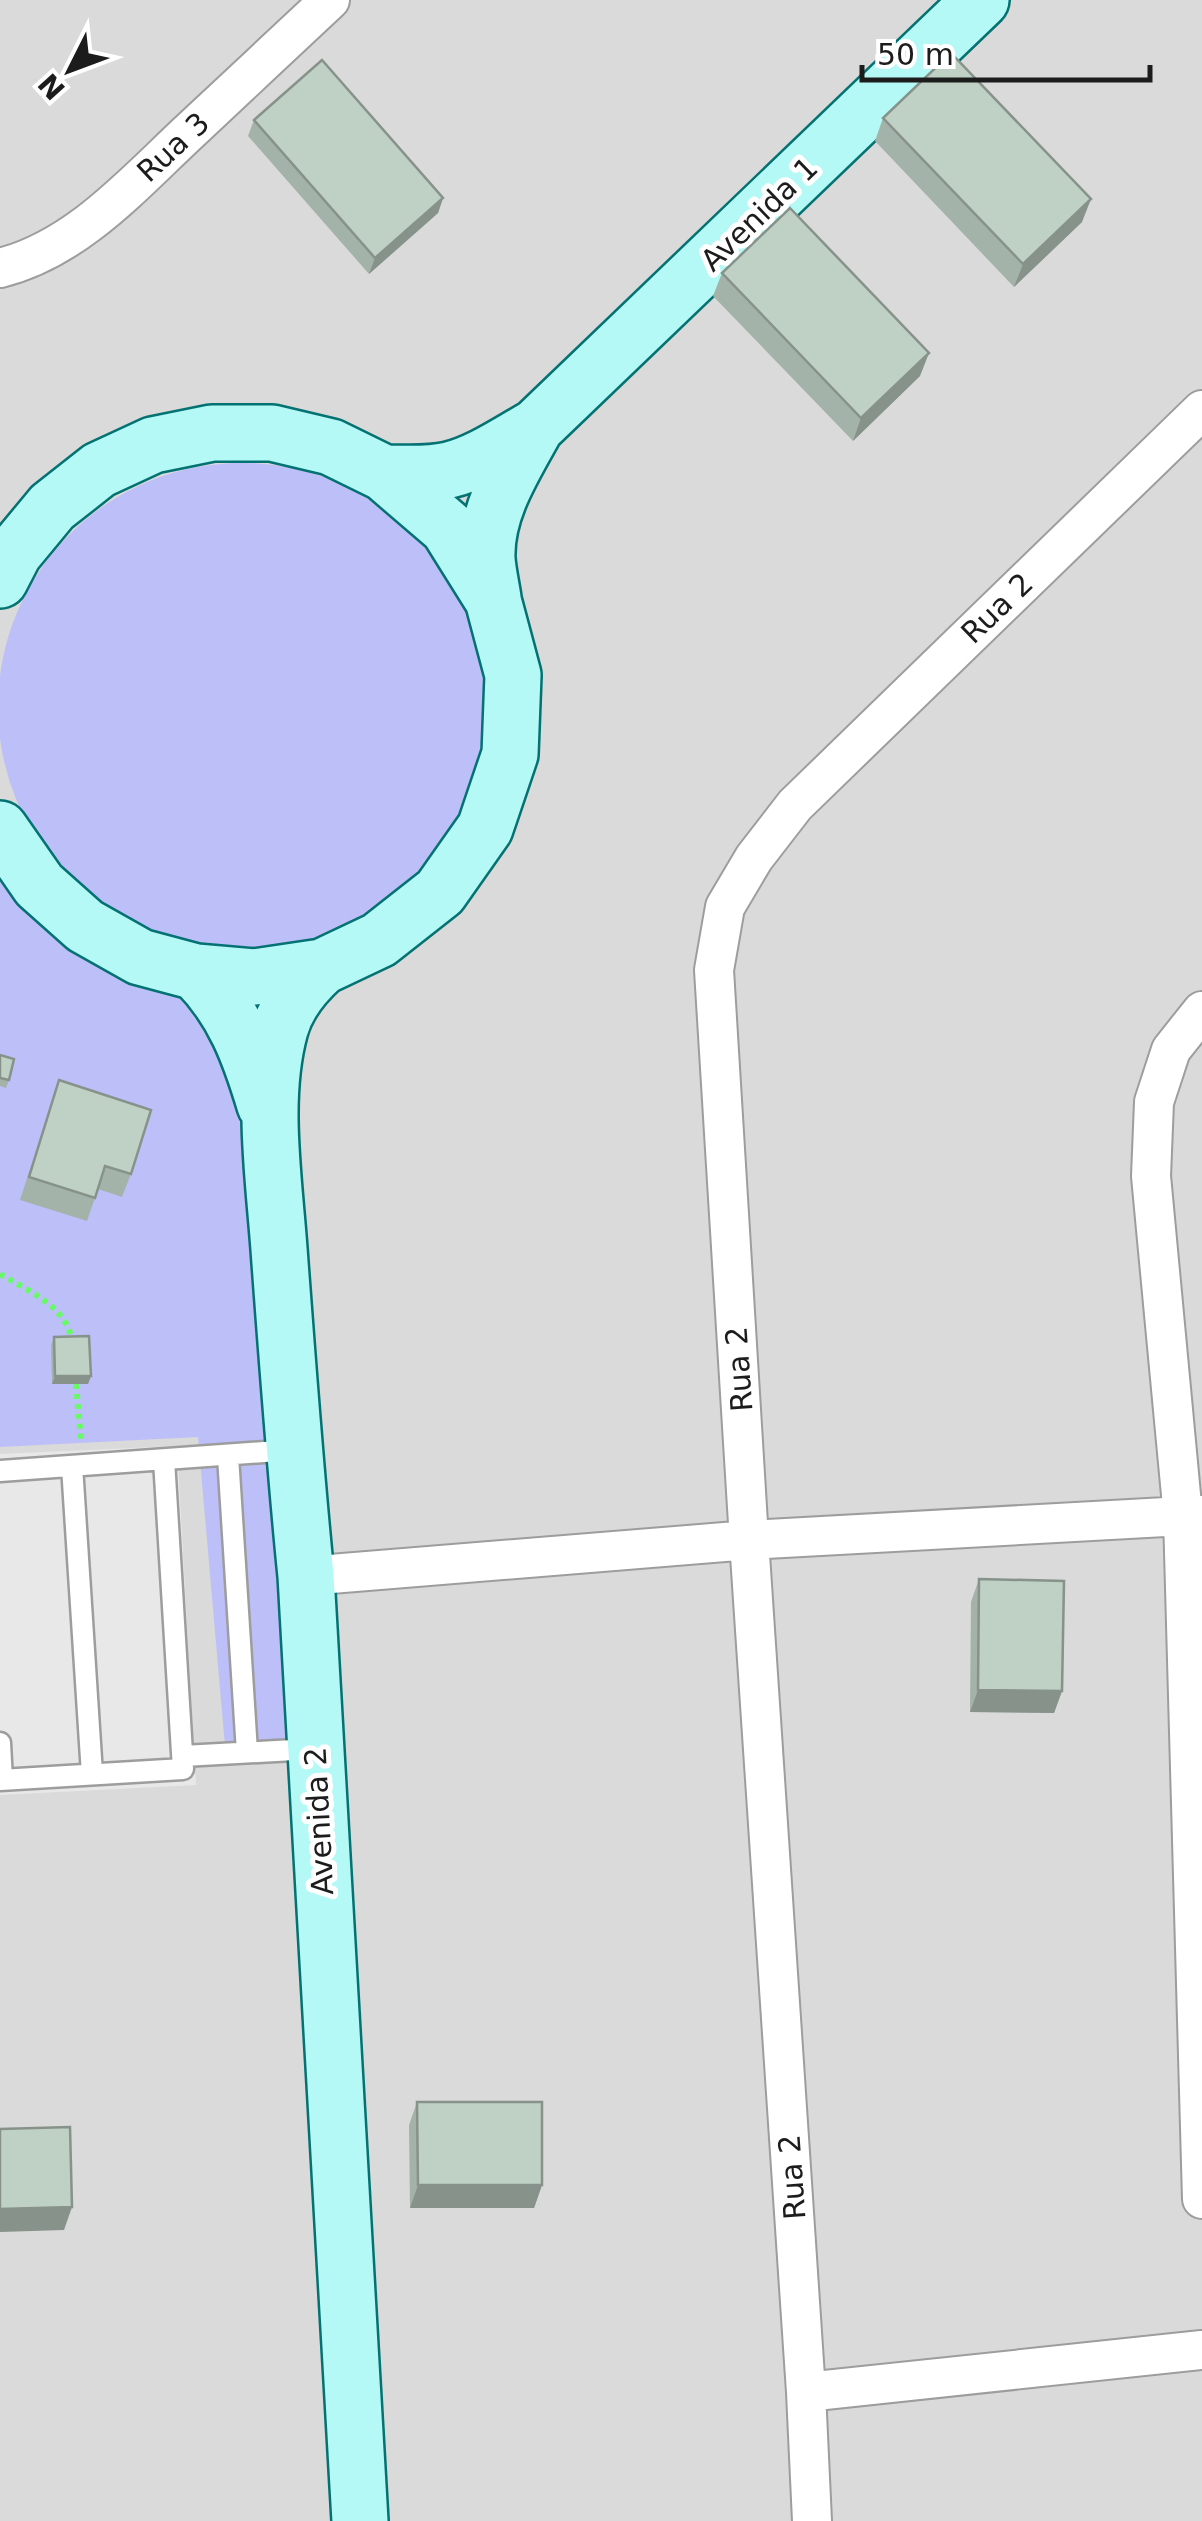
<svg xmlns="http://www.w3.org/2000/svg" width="1202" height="2521" font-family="'DejaVu Sans',sans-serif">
<rect width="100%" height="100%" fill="#e2eee8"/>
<path fill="#d9dad9" d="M 0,0 L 1202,0 L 1202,2521 L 0,2521 Z"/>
<path fill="#bdbff9" d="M-2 707a244 244 0 1 1 488 0a244 244 0 1 1-488 0Z
M 0,856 L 171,991 L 193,1001 L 250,1091 L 306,1741 L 225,1746 L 198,1437 L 0,1447 Z"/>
<path fill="#e8e8e8" d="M 177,1446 L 196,1785 L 0,1795 L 0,1454 Z"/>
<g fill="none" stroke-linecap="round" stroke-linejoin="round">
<defs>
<path id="lane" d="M 228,1456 L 247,1752
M 72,1466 L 92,1774
M 0,1471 L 292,1450
M 0,1743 L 2,1780
M 183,1756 L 312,1749
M 0,1780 L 183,1769 L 164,1460"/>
<path id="street" d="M 0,268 C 77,249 134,183 190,131 C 237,87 283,44 330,0
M 1202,1011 L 1171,1050 L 1154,1102 L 1151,1176 L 1183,1516 L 1202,2199
M 306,1576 L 749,1540 L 1202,1515
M 806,2392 L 1202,2350
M 812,2521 L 806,2392 L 749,1540 L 714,970 L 725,907 L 754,858 L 795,805 L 1202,410"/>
<path id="secondary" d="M 384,473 C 406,473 428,475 449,470 C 479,463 509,442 536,427 L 981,0
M 0,580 L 14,553 L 52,507 L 99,470 L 153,445 L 212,433 L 272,433 L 331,447 L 384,473 L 448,528 L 493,600 L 513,675 L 510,754 L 485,828 L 440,892 L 379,940 L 322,967 L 254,977 L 196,972 L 140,957 L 85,926 L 39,885 L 0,829
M 493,598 C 491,585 488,572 487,559 C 485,511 514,467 536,427
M 322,967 C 302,985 287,1004 280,1029 C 261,1098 274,1179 279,1249 C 287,1358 295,1467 306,1576 L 360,2521
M 196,972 C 234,1010 250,1055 265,1105"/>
</defs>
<use href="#lane" stroke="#9d9d9d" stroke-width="25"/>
<use href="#street" stroke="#9d9d9d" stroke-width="42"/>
<use href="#secondary" stroke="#047272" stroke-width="60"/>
<path stroke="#67fa66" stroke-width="6" stroke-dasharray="5 5" stroke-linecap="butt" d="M 0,1274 C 28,1291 69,1307 72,1343
M 76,1384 L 81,1439"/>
<use href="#lane" stroke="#fff" stroke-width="20"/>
<use href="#street" stroke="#fff" stroke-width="38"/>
<use href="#secondary" stroke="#b4f9f5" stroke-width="55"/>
</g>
<path fill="#a4b3a9" d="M 883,118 L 1082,222 L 1014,287 L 875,141 Z
M 254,120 L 443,198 L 438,213 L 369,274 L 248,136 Z
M 722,273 L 920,376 L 853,441 L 713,296 Z
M 0,1055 L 9,1080 L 6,1088 L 0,1086 Z
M 59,1080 L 131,1174 L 122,1197 L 98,1189 L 87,1221 L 20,1200 Z
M 54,1337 L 91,1376 L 88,1384 L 52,1384 L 51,1345 Z
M 979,1579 L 1062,1691 L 1054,1713 L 970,1712 L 971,1602 Z
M 417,2102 L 542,2185 L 534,2208 L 410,2208 L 409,2125 Z"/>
<path fill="#86928a" d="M 443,198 L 438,213 L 369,274 L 375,258 Z
M 1091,199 L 1082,222 L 1014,287 L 1023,264 Z
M 929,353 L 920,376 L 853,441 L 861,418 Z
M 55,1376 L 91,1376 L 88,1384 L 52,1384 Z
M 978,1690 L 1062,1691 L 1054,1713 L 970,1712 Z
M 418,2185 L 542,2185 L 534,2208 L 410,2208 Z
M 72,2207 L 64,2230 L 0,2232 L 0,2209 Z"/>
<path fill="#bfd0c5" stroke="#86928a" stroke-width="2.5" d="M 951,53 L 1091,199 L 1023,264 L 883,118 Z
M 322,60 L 443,198 L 375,258 L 254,120 Z
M 790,208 L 929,353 L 861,418 L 722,273 Z
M 0,1055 L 14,1059 L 9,1080 L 0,1078 Z
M 59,1080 L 151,1110 L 131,1174 L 105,1166 L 95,1198 L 29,1177 Z
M 89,1336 L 91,1376 L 55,1376 L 54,1337 Z
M 979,1579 L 1064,1581 L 1062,1691 L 978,1690 Z
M 417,2102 L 542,2102 L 542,2185 L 418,2185 Z
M 70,2127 L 72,2207 L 0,2209 L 0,2129 Z"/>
<g text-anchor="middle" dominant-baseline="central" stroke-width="10" stroke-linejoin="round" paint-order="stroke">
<g font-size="30" fill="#1c1c1c" stroke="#fff">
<text transform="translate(173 147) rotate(-43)">Rua 3</text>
<text transform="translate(759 214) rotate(-44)">Avenida 1</text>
<text transform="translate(997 608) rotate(-44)">Rua 2</text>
<text transform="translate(739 1369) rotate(-94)">Rua 2</text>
<text transform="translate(319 1821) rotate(-93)">Avenida 2</text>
<text transform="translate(792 2177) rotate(-94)">Rua 2</text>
</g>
</g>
<g transform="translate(70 70) rotate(228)" stroke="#ffffff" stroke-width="8" paint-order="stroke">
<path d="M0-8L18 38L0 25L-18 38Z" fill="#1c1c1c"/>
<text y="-15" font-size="28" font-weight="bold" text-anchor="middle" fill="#1c1c1c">N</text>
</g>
<path d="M862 65v15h288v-15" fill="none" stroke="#1c1c1c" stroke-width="5"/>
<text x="877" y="65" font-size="30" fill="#1c1c1c" stroke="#ffffff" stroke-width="8" paint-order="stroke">50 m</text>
</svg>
